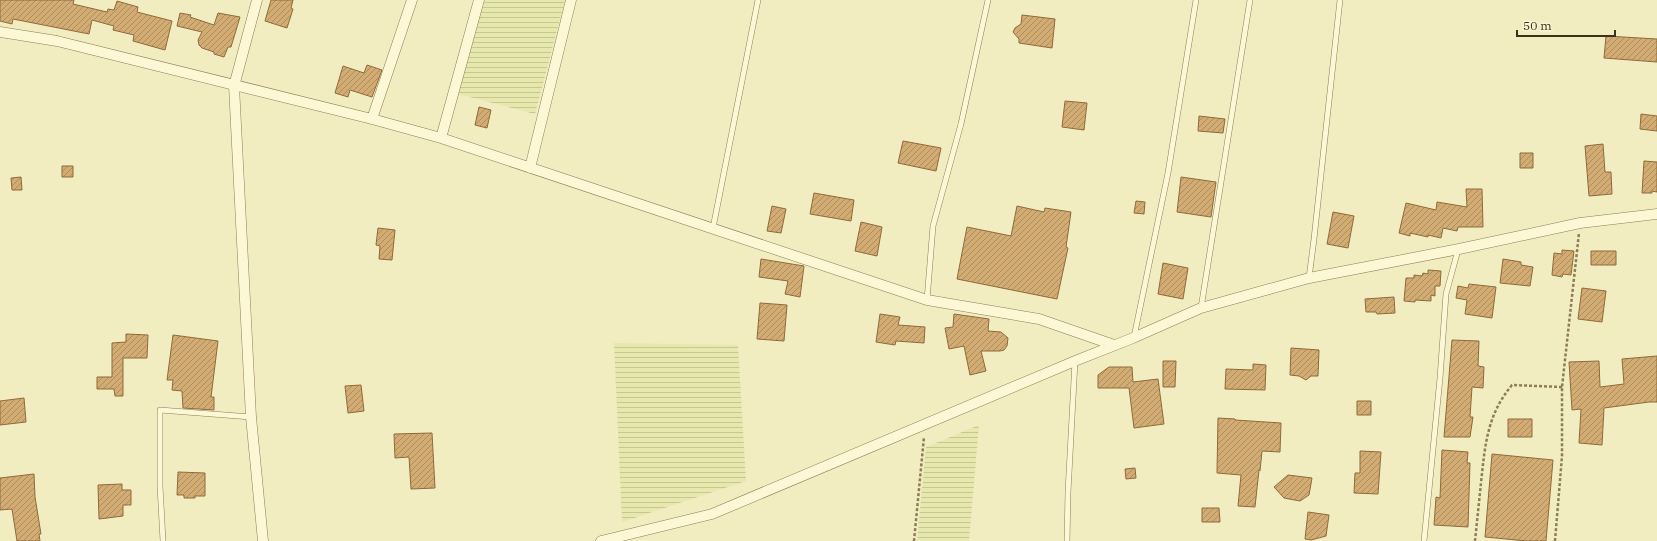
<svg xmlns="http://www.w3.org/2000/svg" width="1657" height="541" font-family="'IBM Plex Serif',serif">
<defs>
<pattern id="farmland-rules" width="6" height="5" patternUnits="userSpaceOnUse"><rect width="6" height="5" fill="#e7e8ad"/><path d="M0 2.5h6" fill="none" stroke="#c7c794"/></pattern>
<pattern id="building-hatch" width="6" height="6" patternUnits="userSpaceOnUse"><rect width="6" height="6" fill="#d3ac73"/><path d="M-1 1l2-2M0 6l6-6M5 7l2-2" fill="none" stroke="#ac8d5e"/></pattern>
</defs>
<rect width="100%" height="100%" fill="#f2ecc1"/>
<path fill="url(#farmland-rules)" d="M 485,0 L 565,0 L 535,114 L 458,94 Z
M 614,343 L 738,345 L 746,481 L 622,522 Z
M 979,425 L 969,541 L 917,541 L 926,447 Z"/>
<path fill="url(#building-hatch)" stroke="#8e6a3a" d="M 0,0 L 74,0 L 73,4 L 107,12 L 108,9 L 114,10 L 117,1 L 138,7 L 137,12 L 172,21 L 165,50 L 133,41 L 134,35 L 113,30 L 114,26 L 92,20 L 89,34 L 13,19 L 12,24 L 0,21 Z
M 271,0 L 293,0 L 291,8 L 293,9 L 287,28 L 265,21 Z
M 180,13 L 191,15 L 190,17 L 214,25 L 218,13 L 240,17 L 231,47 L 228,47 L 224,57 L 214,54 L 214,52 L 202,48 L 199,45 L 198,40 L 202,32 L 177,26 Z
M 1022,15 L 1055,19 L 1052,48 L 1019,43 L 1019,39 L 1013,32 L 1015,28 L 1021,24 Z
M 1606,36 L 1657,39 L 1657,62 L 1604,58 Z
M 367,65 L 382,70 L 372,97 L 350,90 L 348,97 L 335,93 L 343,66 L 364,73 Z
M 1065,101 L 1087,103 L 1084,130 L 1062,127 Z
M 479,107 L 491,110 L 487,128 L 475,125 Z
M 1641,114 L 1657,116 L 1657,131 L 1640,129 Z
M 1199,116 L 1225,119 L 1223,133 L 1198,131 Z
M 903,141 L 941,148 L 936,171 L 898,163 Z
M 1603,144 L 1605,172 L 1611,172 L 1612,194 L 1589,196 L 1585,146 Z
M 1520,153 L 1533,153 L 1533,168 L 1520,168 Z
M 1644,161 L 1657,162 L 1657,192 L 1652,191 L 1652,193 L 1642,193 Z
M 62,166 L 73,166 L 73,177 L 62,177 Z
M 21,177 L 22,190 L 12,190 L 11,178 Z
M 1181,177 L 1216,182 L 1211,217 L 1177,212 Z
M 1466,189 L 1482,189 L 1483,227 L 1458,227 L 1457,231 L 1443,228 L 1441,238 L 1428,235 L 1428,237 L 1410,233 L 1410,236 L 1399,233 L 1406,203 L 1436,210 L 1437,202 L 1467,207 Z
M 814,193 L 854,200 L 851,221 L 810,214 Z
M 1136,201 L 1145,202 L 1144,214 L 1134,213 Z
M 772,206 L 786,209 L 781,233 L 767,231 Z
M 1017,206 L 1044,212 L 1045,208 L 1071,212 L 1066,247 L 1068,248 L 1057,299 L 957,279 L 967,227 L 1011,236 Z
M 1333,212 L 1354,216 L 1348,248 L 1327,244 Z
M 861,222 L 882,227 L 877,256 L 855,251 Z
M 378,228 L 395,230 L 392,260 L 379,259 L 380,246 L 376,245 Z
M 1562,250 L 1574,251 L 1571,275 L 1563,274 L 1562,277 L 1552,275 L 1554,253 L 1562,254 Z
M 1591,251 L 1616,251 L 1616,265 L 1591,265 Z
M 761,259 L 804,266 L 800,297 L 785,294 L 788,281 L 759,277 Z
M 1503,259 L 1521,262 L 1521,265 L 1533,267 L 1530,286 L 1500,283 Z
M 1163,263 L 1188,268 L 1183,299 L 1158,294 Z
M 1428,270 L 1441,271 L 1440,286 L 1435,286 L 1435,296 L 1431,295 L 1431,301 L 1415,300 L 1415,302 L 1404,301 L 1406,278 L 1414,278 L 1414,275 L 1422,276 L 1423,273 L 1428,274 Z
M 1469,284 L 1496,287 L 1492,318 L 1465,314 L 1467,300 L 1456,298 L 1458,286 L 1468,288 Z
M 1582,288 L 1606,291 L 1602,322 L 1578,319 Z
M 1394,297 L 1395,313 L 1377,314 L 1376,312 L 1366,312 L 1365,299 Z
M 760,303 L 787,305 L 784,341 L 757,339 Z
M 880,314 L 900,317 L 898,325 L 925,327 L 924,343 L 896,341 L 895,345 L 876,342 Z
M 954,314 L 989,319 L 988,331 L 1001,332 L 1008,338 L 1007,346 L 1004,350 L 1000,351 L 981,351 L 986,371 L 970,375 L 964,346 L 949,349 L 945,328 L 953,327 Z
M 126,334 L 148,335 L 147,358 L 123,358 L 123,396 L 115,396 L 114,389 L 97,389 L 97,377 L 112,377 L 112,343 L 126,342 Z
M 173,335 L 218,341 L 211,397 L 214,397 L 214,410 L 183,408 L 182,391 L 172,390 L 173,380 L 167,380 Z
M 1452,340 L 1479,341 L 1478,366 L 1484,367 L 1483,388 L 1472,387 L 1470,417 L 1473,417 L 1470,437 L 1444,437 Z
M 1291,348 L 1319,350 L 1318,376 L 1311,376 L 1306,380 L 1299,376 L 1290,375 Z
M 1657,356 L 1657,402 L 1649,402 L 1604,408 L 1602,445 L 1579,443 L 1581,409 L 1572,410 L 1569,362 L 1599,361 L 1600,387 L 1624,384 L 1622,359 Z
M 1163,361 L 1176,361 L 1175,387 L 1163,387 Z
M 1253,364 L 1266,365 L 1265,390 L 1225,389 L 1226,369 L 1253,370 Z
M 1109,367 L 1132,367 L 1133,382 L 1158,379 L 1164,424 L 1134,428 L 1129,388 L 1098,388 L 1098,375 Z
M 361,385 L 364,411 L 348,413 L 345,386 Z
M 24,398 L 26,422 L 0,425 L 0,401 Z
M 1357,401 L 1371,401 L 1371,415 L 1357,415 Z
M 1218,418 L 1235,419 L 1235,420 L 1281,423 L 1280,452 L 1262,451 L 1260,471 L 1259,470 L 1255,507 L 1238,506 L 1241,475 L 1217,473 Z
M 1508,419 L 1532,419 L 1532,437 L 1508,437 Z
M 432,433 L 435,488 L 411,489 L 409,457 L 395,458 L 394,434 Z
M 1442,450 L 1468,452 L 1467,463 L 1470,463 L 1468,527 L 1434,525 L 1436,497 L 1440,498 Z
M 1360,451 L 1381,452 L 1378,494 L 1354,493 L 1355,473 L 1360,473 Z
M 1492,454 L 1553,460 L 1546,541 L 1527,541 L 1485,537 Z
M 1135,468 L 1136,478 L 1126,479 L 1125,469 Z
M 178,472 L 205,473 L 205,496 L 195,496 L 195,498 L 184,498 L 184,495 L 177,495 Z
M 34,474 L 35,497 L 41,534 L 39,534 L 40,541 L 17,541 L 12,509 L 0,510 L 0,478 Z
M 1288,475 L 1312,478 L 1309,495 L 1300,501 L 1284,498 L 1274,487 Z
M 122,484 L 122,490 L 131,490 L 131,505 L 123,505 L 123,516 L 99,519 L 98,485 Z
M 1202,508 L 1219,508 L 1220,522 L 1202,522 Z
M 1308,512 L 1329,515 L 1326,536 L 1311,540 L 1305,539 Z"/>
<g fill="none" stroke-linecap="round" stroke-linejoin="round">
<defs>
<path id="lane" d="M 713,228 L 758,0
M 1309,278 L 1314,239 L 1340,0
M 927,300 L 933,226 L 961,124 L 988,0
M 1201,308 L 1250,0
M 1134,337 L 1168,173 L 1196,0
M 163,541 L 160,486 L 160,410 L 251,417
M 1067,541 L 1068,492 L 1075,361
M 1424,541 L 1440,378 L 1446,294 L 1458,250"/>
<path id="street" d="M 257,0 L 234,86 L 251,417 L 263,541
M 0,32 L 57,41 L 372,119 L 441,138 L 927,300 L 1039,319 L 1114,345
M 372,119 L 412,0
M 441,138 L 479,0
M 530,168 L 571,0
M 601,541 L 712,514 L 1075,361 L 1133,338 L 1201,308 L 1309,278 L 1459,249 L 1580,223 L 1657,214"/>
</defs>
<use href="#lane" stroke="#8d7d57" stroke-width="6"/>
<use href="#street" stroke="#8d7d57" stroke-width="11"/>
<path stroke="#8d7d57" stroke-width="2.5" stroke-dasharray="3 2" stroke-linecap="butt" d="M 914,541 L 924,437
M 1475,541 C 1477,522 1479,502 1481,483 C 1485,445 1487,415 1512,385 L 1562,387
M 1555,541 L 1562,456 L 1562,387 L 1579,233"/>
<use href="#lane" stroke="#fcf7d5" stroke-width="5"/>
<use href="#street" stroke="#fcf7d5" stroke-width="10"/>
</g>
<path d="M1517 30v6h98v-6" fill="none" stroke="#3b311c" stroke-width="2"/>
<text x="1523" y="30" font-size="12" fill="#3b311c" stroke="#f8f4d1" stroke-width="3" paint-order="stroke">50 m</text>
</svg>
